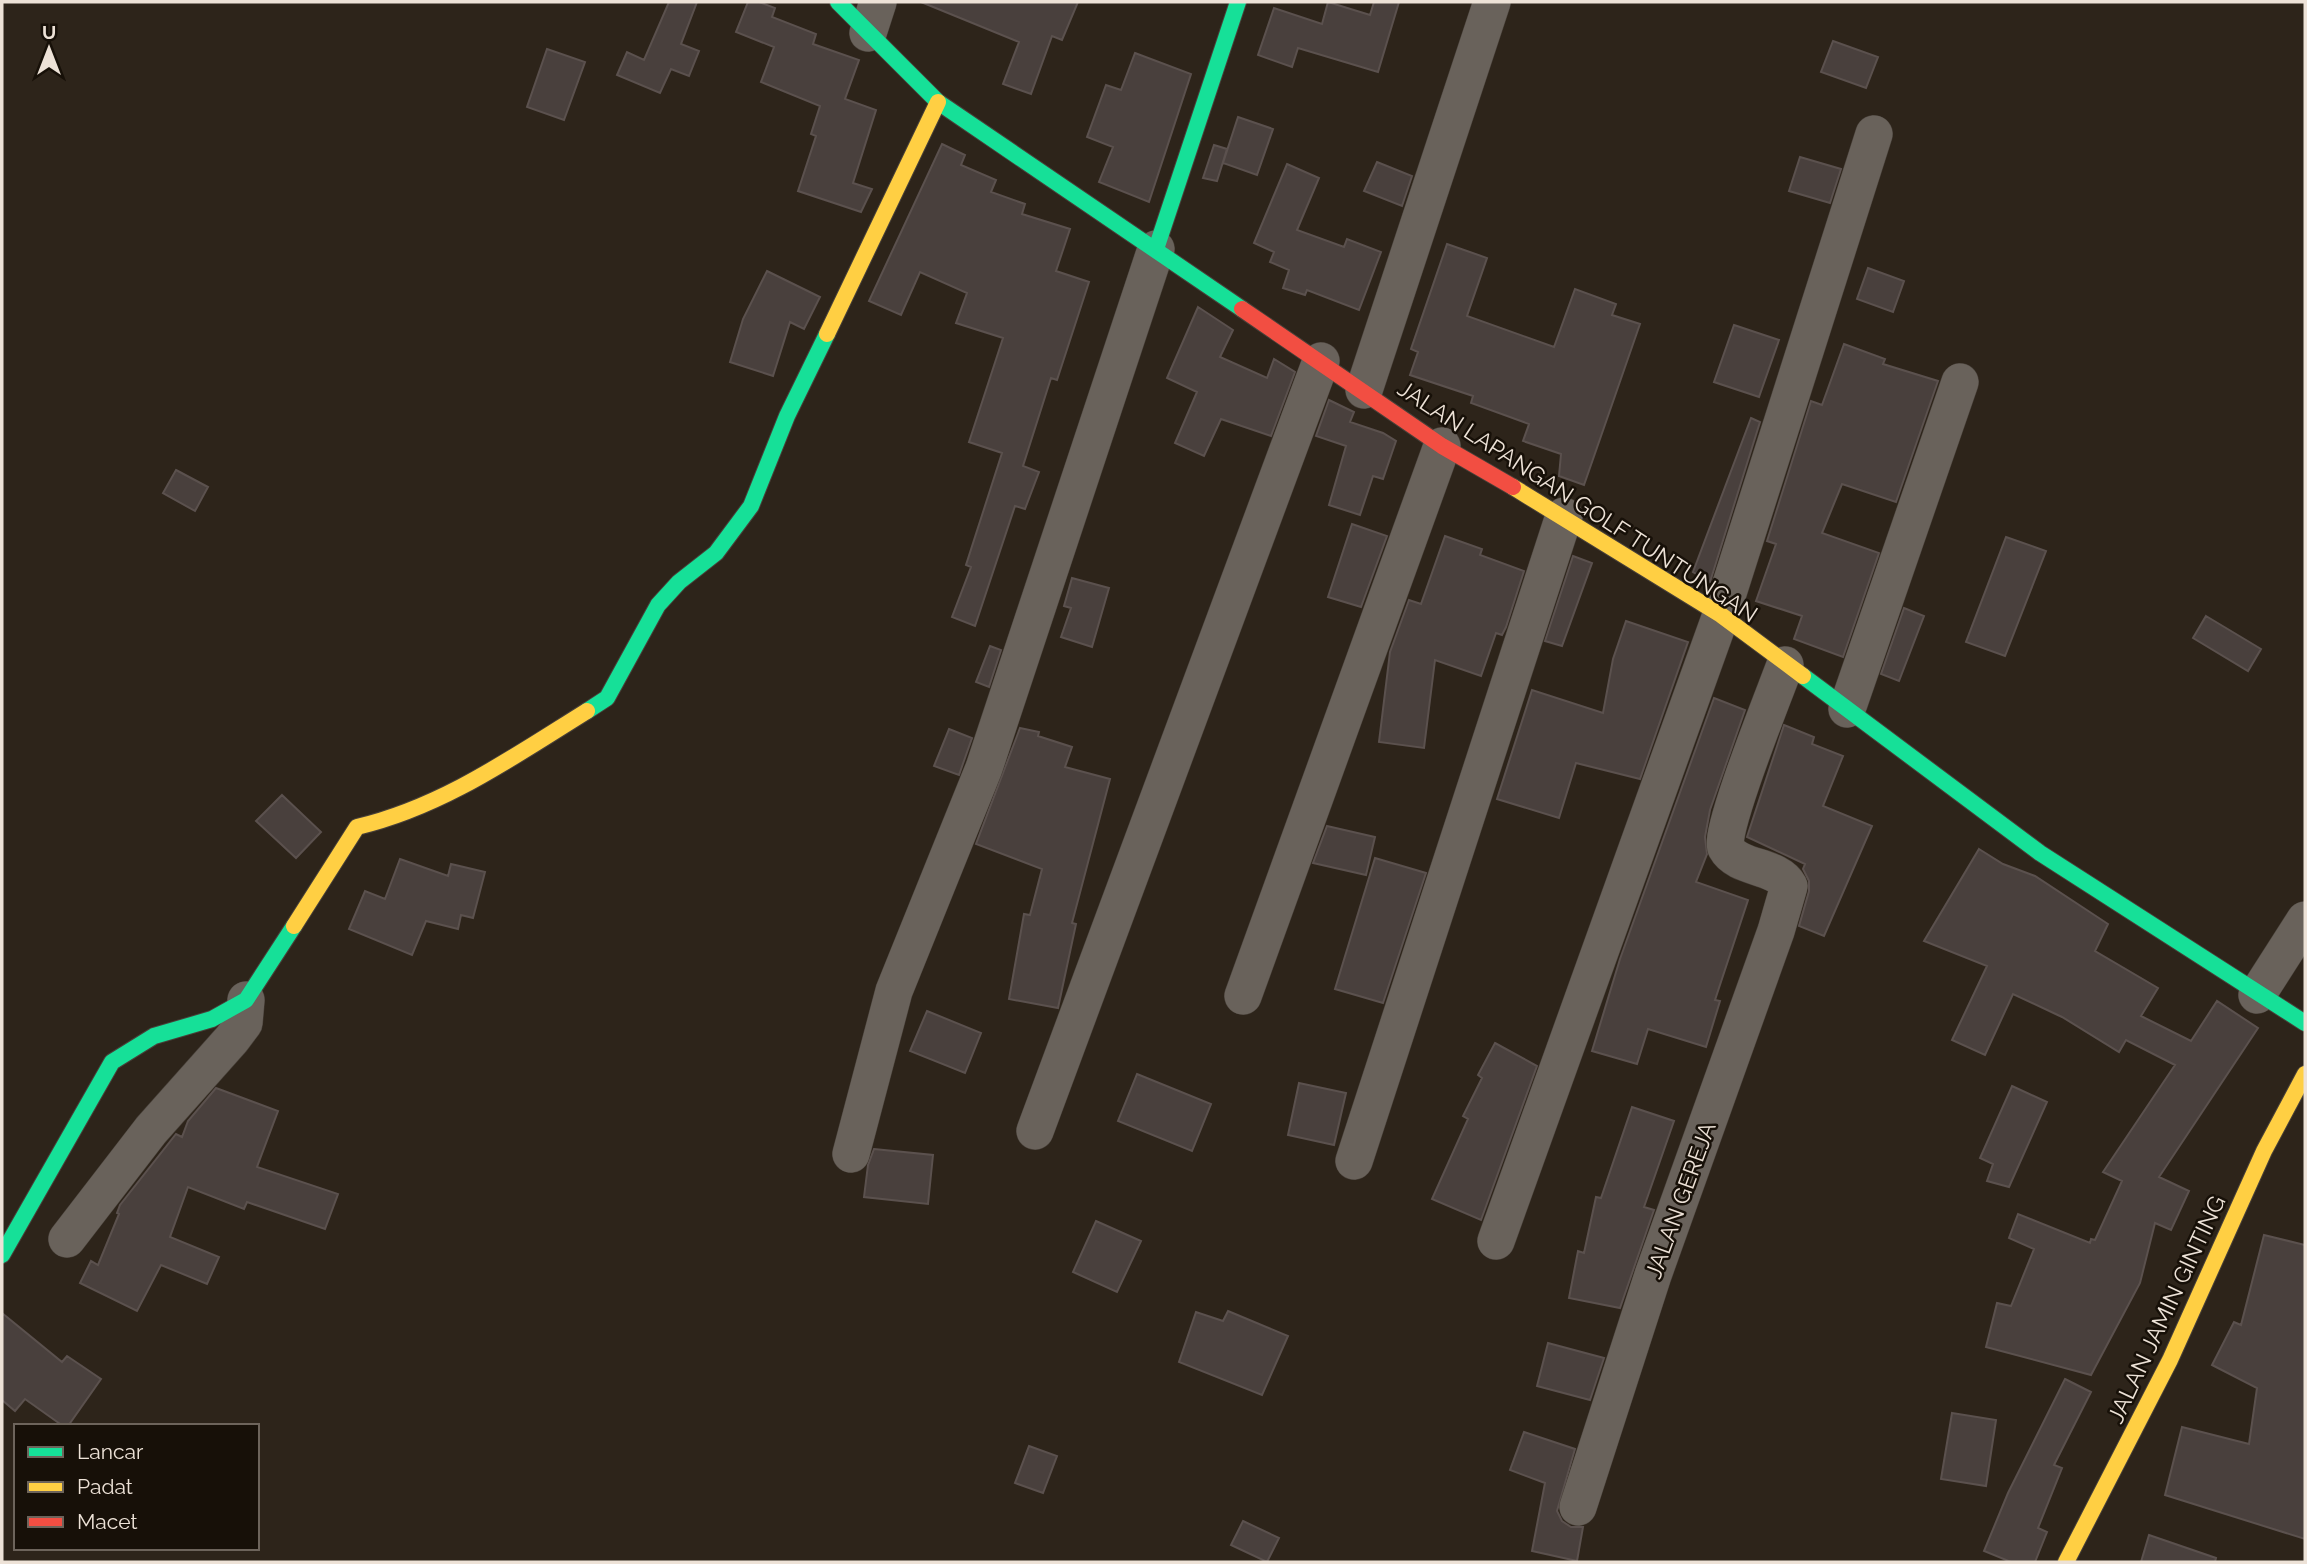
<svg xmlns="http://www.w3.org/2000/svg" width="2307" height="1564" font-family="Raleway,sans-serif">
<rect width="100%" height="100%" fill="#2d241a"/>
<path fill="#49403d" stroke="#5b514e" stroke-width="2" d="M 669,2 L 697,2 L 681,44 L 699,51 L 689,76 L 671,69 L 660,93 L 617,75 L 627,52 L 644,60 Z
M 748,2 L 759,2 L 775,8 L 772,17 L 816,34 L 813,44 L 859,60 L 845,99 L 876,110 L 853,183 L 872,189 L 861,212 L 798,191 L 816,136 L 811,134 L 820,106 L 761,82 L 774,47 L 736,32 Z
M 921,2 L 1078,2 L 1062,40 L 1052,36 L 1031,94 L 1003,84 L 1019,42 Z
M 1328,2 L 1370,15 L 1374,2 L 1399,2 L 1378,72 L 1298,48 L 1292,67 L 1258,55 L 1274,8 L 1322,24 Z
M 1833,41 L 1878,57 L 1866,88 L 1821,72 Z
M 547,49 L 585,62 L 564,120 L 527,107 Z
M 1135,53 L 1191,74 L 1149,202 L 1099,182 L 1113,147 L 1087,137 L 1106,85 L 1121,90 Z
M 1238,117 L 1273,129 L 1257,175 L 1223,163 Z
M 942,144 L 965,155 L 961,165 L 996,180 L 991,192 L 1025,204 L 1022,214 L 1070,229 L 1056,271 L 1089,282 L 1057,380 L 1051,378 L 1023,466 L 1039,472 L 1025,509 L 1015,506 L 975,626 L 952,617 L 971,567 L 966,565 L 1002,453 L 969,442 L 1003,338 L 956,323 L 967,293 L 920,272 L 901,315 L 869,301 Z
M 1214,145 L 1227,149 L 1217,181 L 1203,178 Z
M 1800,157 L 1841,169 L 1830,203 L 1789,191 Z
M 1377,162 L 1412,176 L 1402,206 L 1364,191 Z
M 1287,164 L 1319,178 L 1297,230 L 1344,247 L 1347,239 L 1381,252 L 1359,310 L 1307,290 L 1305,295 L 1283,288 L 1289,270 L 1270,262 L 1274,252 L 1254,243 Z
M 1447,244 L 1487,258 L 1467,316 L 1554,347 L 1575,289 L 1616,304 L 1612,315 L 1640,324 L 1584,485 L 1559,476 L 1561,454 L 1523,441 L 1529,424 L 1471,403 L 1473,396 L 1410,375 L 1418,352 L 1411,349 Z
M 1868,268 L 1904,281 L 1893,312 L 1857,299 Z
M 767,271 L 820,297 L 804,329 L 790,322 L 773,376 L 730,362 L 743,319 Z
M 1198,307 L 1233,330 L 1220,357 L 1267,378 L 1274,359 L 1295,372 L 1271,436 L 1221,419 L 1204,456 L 1175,443 L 1197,392 L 1167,378 Z
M 1734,325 L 1779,340 L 1759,397 L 1714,382 Z
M 1844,344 L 1885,359 L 1883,364 L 1938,381 L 1896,502 L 1842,484 L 1822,533 L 1879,553 L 1843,657 L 1794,639 L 1802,616 L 1756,601 L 1776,544 L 1767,541 L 1811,401 L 1822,405 Z
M 1329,400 L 1354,412 L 1350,422 L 1383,433 L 1396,441 L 1383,479 L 1373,476 L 1360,515 L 1329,505 L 1346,446 L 1316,436 Z
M 1751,418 L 1760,422 L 1710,582 L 1693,572 Z
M 176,470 L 208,487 L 195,511 L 163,493 Z
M 1352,524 L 1387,536 L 1361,607 L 1328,597 Z
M 1445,536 L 1482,549 L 1480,555 L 1524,571 L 1506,627 L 1502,635 L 1496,633 L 1481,676 L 1435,660 L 1424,748 L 1379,742 L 1390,652 L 1409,600 L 1421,604 Z
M 2006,537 L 2046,551 L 2005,656 L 1966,642 Z
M 1573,556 L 1592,563 L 1562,646 L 1545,641 Z
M 1072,578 L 1109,588 L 1092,647 L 1061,637 L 1071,608 L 1064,606 Z
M 1904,608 L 1924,616 L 1899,681 L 1881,674 Z
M 2206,616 L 2261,649 L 2248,671 L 2193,638 Z
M 1626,621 L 1688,642 L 1640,779 L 1576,763 L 1559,818 L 1497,799 L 1532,690 L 1603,713 L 1613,659 Z
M 990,646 L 1001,650 L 989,687 L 976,682 Z
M 1714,698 L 1745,710 L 1710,810 L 1705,837 L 1707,854 L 1696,882 L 1748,900 L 1715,1000 L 1720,1001 L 1706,1047 L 1648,1029 L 1637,1064 L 1592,1051 L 1620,959 Z
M 1784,725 L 1814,737 L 1812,744 L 1843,756 L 1823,806 L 1872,826 L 1824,936 L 1799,926 L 1809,891 L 1809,881 L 1803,869 L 1805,864 L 1747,837 Z
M 1020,728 L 1039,732 L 1038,736 L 1072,747 L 1065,767 L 1110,779 L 1072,923 L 1076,924 L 1058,1008 L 1009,999 L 1024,914 L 1030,915 L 1042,869 L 976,844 Z
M 949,729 L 972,738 L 959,775 L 934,766 Z
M 282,795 L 321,832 L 296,858 L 256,821 Z
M 1327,826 L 1375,837 L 1366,875 L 1313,863 Z
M 1979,849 L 2003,864 L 2035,876 L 2108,924 L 2095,951 L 2158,988 L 2141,1016 L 2191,1041 L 2217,1001 L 2258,1028 L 2159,1177 L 2189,1191 L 2171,1230 L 2155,1223 L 2140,1283 L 2091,1375 L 1986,1347 L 1997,1303 L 2011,1306 L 2034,1249 L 2009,1238 L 2018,1214 L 2090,1243 L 2091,1239 L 2095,1240 L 2122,1181 L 2103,1172 L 2175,1065 L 2126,1040 L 2119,1052 L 2062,1017 L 2013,994 L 1985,1055 L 1952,1040 L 1987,966 L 1924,941 Z
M 1375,858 L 1426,873 L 1383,1003 L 1335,989 Z
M 400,859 L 448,876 L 451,864 L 485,872 L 473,918 L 461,915 L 458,929 L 426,921 L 412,955 L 349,929 L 365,891 L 385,899 Z
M 927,1011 L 981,1033 L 965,1073 L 910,1051 Z
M 1495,1043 L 1537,1066 L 1481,1220 L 1432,1199 L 1468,1119 L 1463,1116 L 1482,1078 L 1478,1075 Z
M 1137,1074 L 1211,1104 L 1192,1151 L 1118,1121 Z
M 1299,1083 L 1346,1093 L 1334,1145 L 1288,1135 Z
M 2012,1086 L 2047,1102 L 2009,1187 L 1987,1181 L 1993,1164 L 1980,1158 Z
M 216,1088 L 278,1111 L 257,1167 L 338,1194 L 325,1229 L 247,1202 L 244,1209 L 188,1187 L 170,1237 L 219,1257 L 207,1284 L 161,1265 L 137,1311 L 80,1283 L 91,1261 L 98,1265 L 119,1214 L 117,1213 L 120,1205 L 176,1134 L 182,1137 L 188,1121 Z
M 1632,1107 L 1674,1121 L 1644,1207 L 1654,1210 L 1620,1308 L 1569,1298 L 1578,1251 L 1584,1253 L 1596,1197 L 1601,1198 Z
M 874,1149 L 933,1155 L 928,1204 L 864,1197 L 868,1165 Z
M 1096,1221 L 1141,1241 L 1117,1292 L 1073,1272 Z
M 2264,1235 L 2305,1245 L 2305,1539 L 2165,1495 L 2182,1427 L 2249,1444 L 2257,1388 L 2212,1365 L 2234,1322 L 2241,1325 Z
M 1228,1311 L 1288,1336 L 1262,1395 L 1179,1362 L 1196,1312 L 1223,1321 Z
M 2,1313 L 62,1362 L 67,1356 L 101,1379 L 68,1426 L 63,1426 L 25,1399 L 15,1411 L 2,1400 Z
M 1548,1343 L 1604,1358 L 1590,1400 L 1537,1386 Z
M 2065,1379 L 2091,1392 L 2054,1465 L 2062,1468 L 2038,1528 L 2047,1532 L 2035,1562 L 2011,1562 L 1984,1551 L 2008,1493 Z
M 1952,1413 L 1996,1420 L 1986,1486 L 1941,1479 Z
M 1524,1432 L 1575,1449 L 1557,1511 L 1562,1521 L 1571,1527 L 1583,1527 L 1577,1561 L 1532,1551 L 1545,1483 L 1510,1470 Z
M 1029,1446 L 1057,1456 L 1043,1493 L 1015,1483 Z
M 1243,1521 L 1279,1538 L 1267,1562 L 1231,1545 Z
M 2149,1535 L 2216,1558 L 2215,1562 L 2141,1562 Z"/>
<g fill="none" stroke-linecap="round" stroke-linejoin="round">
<defs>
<path id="street" d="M 868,33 L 878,2
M 1364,390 L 1492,2
M 1847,709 L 1960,382
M 2257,995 L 2305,920
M 1243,996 L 1442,446
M 1035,1131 L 1321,361
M 851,1154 L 894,991 L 984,768 L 1156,249
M 1354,1161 L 1564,516
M 67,1239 L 151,1130 L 232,1039 L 244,1023 L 246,1000
M 1496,1241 L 1721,615 L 1874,134
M 1578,1507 L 1653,1275 L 1776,931 L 1789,886 C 1777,864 1738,870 1726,848 C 1718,833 1776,690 1785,665"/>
<path id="fast" d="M 838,2 L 938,102 L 1242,309
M 1156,249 L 1238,2
M 1803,676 L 2040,853 L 2305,1023
M 587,711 L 607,698 L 658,605 L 679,582 L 716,553 L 751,506 L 787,416 L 827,334
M 2,1255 L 112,1062 L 154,1036 L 212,1019 L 246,1000 L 294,926"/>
<path id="slow" d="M 827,334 L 938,102
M 1513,487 L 1721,615 L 1803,676
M 294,926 L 357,827 C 442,807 513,757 587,711
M 2066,1562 L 2170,1360 L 2264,1151 L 2305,1074"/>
<path id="jam" d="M 1242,309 L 1442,446 L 1513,487"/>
</defs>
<use href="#street" stroke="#484039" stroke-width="38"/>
<use href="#fast" stroke="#484039" stroke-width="18"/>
<use href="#slow" stroke="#484039" stroke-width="18"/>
<use href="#jam" stroke="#484039" stroke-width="18"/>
<use href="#street" stroke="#69625b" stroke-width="37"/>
<use href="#fast" stroke="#16e098" stroke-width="16"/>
<use href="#slow" stroke="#ffcf43" stroke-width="16"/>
<use href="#jam" stroke="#f24e42" stroke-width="16"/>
</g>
<g text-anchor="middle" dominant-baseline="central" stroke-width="5" stroke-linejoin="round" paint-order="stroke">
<g font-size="23" fill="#ede2d7" stroke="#171008">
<text transform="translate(1578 501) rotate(33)">JALAN LAPANGAN GOLF TUNTUNGAN</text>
<text transform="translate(1680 1200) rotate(-70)">JALAN GEREJA</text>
<text transform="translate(2166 1309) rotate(-65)">JALAN JAMIN GINTING</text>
</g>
</g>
<rect width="2307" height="1564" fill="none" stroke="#ede2d7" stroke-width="7"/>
<rect x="14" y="1424" width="245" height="126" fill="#171008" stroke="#6d645b" stroke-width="2"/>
<rect x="28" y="1447" width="35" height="10" fill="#16e098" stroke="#6d645b" stroke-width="2"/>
<text x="77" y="1459" font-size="21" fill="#ede2d7">Lancar</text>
<rect x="28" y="1482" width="35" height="10" fill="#ffcf43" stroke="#6d645b" stroke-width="2"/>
<text x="77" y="1494" font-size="21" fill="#ede2d7">Padat</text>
<rect x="28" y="1517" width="35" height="10" fill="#f24e42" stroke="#6d645b" stroke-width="2"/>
<text x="77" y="1529" font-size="21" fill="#ede2d7">Macet</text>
<g transform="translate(49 49)" stroke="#171008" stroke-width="5" paint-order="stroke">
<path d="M0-5L12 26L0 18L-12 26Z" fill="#ede2d7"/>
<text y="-10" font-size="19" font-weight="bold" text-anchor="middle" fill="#ede2d7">U</text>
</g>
</svg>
